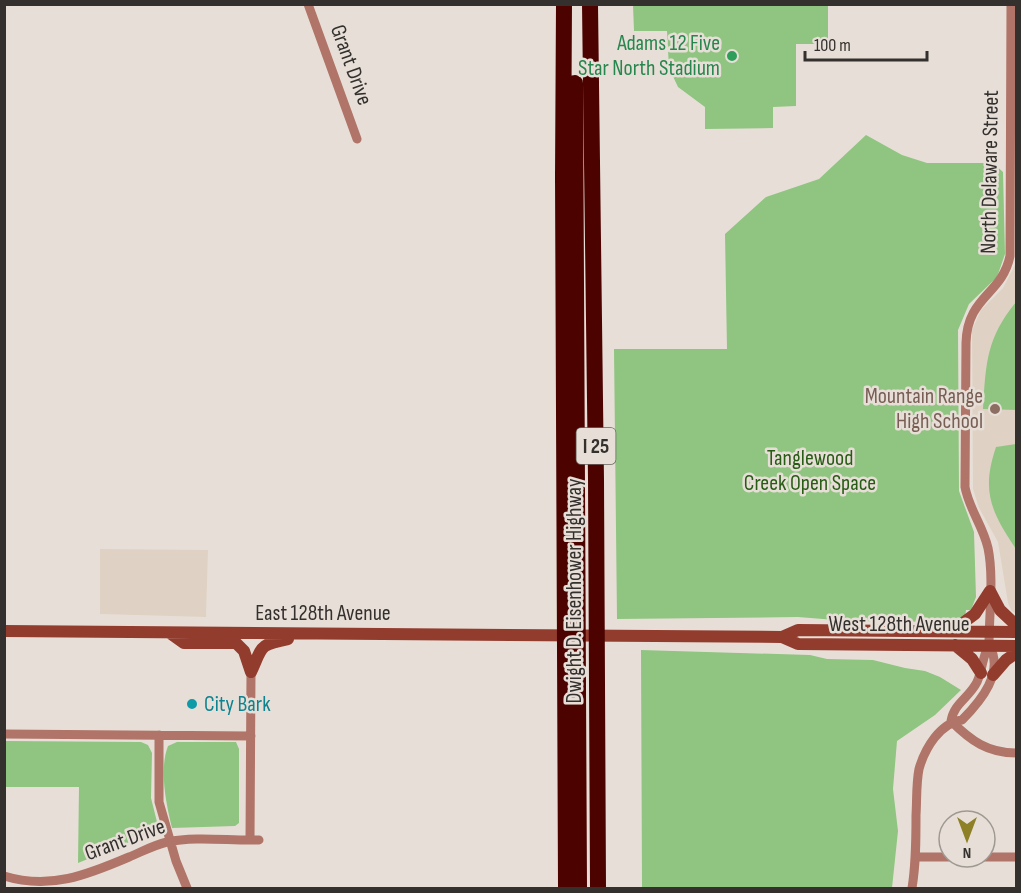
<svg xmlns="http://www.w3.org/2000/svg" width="1021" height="893" font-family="'Sofia Sans Condensed',sans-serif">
<rect width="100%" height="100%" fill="#e7dfd7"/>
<path fill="#dfd2c4" d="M 1016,263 L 1016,614 L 1011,610 L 1008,603 L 998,542 L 979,508 L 973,489 L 972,330 L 981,310 L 1003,288 Z
M 100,549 L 208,550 L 206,617 L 100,614 Z"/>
<path fill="#8fc580" d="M 633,5 L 828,5 L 828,44 L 796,44 L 796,106 L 773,107 L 773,128 L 705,129 L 705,107 L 678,87 L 669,68 L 667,31 L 634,31 Z
M 866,135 L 902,155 L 927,163 L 993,163 L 1003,172 L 1005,254 L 997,277 L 969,304 L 958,330 L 959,491 L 974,532 L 976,597 L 971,610 L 966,610 L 965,617 L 950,622 L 848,621 L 798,617 L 617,619 L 614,349 L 727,349 L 725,234 L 766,197 L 819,179 Z
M 1016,302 L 1016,410 L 983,409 C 986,363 986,339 1016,302 Z
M 1016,444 L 1016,549 C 991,512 981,491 996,447 Z
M 641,650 L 810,655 L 827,659 L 873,660 L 905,668 L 925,671 L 940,677 L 961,690 L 935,715 L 897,741 L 893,789 L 898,831 L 892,888 L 642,888 Z
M 5,741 L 141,742 L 148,745 L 152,753 L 151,798 L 159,830 L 78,863 L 79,787 L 5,787 Z
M 177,742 L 236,742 L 239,749 L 239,823 L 235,826 L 172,828 C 166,804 159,769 168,746 Z"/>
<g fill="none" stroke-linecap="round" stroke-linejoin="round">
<path stroke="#b07468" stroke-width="9" d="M 308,4 L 357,139
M 951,721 C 954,703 969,698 977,682 C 983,669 982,657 989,645
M 951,721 C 971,741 988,753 1016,753
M 4,734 L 251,736
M 159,735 L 159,802 L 176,861 L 187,888
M 250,840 L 251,672
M 915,857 L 1016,857
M 4,876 C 50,890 87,875 129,857 C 141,852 154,845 167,842 C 197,836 229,841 259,840
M 912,888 C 916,864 916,840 916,815 C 917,800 916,784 919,769 C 925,748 940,723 962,720 C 981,701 1005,672 989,645 C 989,615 994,577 988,548 C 983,526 969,509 965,487 L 966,343 C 967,296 1002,295 1010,256 L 1011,4"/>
<path stroke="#923c2e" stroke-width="12" d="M 990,591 L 1000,610 L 1016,625
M 4,631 L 782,637 L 798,644 L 1016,646
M 952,631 L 975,614 L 990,591
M 170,633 L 184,643 L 236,643 L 244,651 L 251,672
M 782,637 L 798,630 L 1016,632
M 955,645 L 972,659 L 981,673
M 251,672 C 263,646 258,645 288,639
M 993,675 L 1006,660 L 1016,653"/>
<path stroke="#4c0300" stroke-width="16" d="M 564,4 L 563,176 L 566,888
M 590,4 L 596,479 L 598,888
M 575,83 L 579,888"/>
</g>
<circle fill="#2e9e5b" stroke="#e7dfd7" stroke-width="2" cx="732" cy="56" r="6"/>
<circle fill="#8d6e63" stroke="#e7dfd7" stroke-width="2" cx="995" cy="409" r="6"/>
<circle fill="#0f9aa8" stroke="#e7dfd7" stroke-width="2" cx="192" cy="704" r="6"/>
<g text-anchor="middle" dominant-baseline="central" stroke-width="5" stroke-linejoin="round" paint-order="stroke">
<rect fill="#e7dfd7" stroke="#696460" stroke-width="1.5" x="576.5" y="428" width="39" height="36" rx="4.5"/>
<g font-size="21" font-weight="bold" fill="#33302d">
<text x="596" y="446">I 25</text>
</g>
<g font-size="22" fill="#27864d" stroke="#e7dfd7" text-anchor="end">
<text x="720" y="43">Adams 12 Five<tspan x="720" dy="25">Star North Stadium</tspan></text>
</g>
<g font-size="22" fill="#33302d" stroke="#e7dfd7">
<text transform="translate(351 65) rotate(70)">Grant Drive</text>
<text transform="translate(990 172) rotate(-89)">North Delaware Street</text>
<text transform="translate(574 591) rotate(-90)">Dwight D. Eisenhower Highway</text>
<text x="323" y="613">East 128th Avenue</text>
<text x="899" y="624">West 128th Avenue</text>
<text transform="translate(125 840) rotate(-20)">Grant Drive</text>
</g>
<g font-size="22" fill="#785e54" stroke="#e7dfd7" text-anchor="end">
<text x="983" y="396">Mountain Range<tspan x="983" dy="25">High School</tspan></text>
</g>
<g font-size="22" fill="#275c15" stroke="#e7dfd7">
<text x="810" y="458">Tanglewood<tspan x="810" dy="25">Creek Open Space</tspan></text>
</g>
<g font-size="22" fill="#0d838f" stroke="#e7dfd7" text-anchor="start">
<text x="204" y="704">City Bark</text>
</g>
</g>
<rect width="1021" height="893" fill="none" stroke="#33302d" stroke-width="12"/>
<g transform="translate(967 839) rotate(180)"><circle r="28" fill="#e7dfd7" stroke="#9f9993" stroke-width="1.5"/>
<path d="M0-4.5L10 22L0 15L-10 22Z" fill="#8d8027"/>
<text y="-9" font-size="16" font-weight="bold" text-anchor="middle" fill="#33302d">N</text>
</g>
<path d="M805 51v9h122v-9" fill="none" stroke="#33302d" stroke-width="3"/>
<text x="814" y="51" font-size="18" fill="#33302d" stroke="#e7dfd7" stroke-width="4.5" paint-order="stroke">100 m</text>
</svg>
